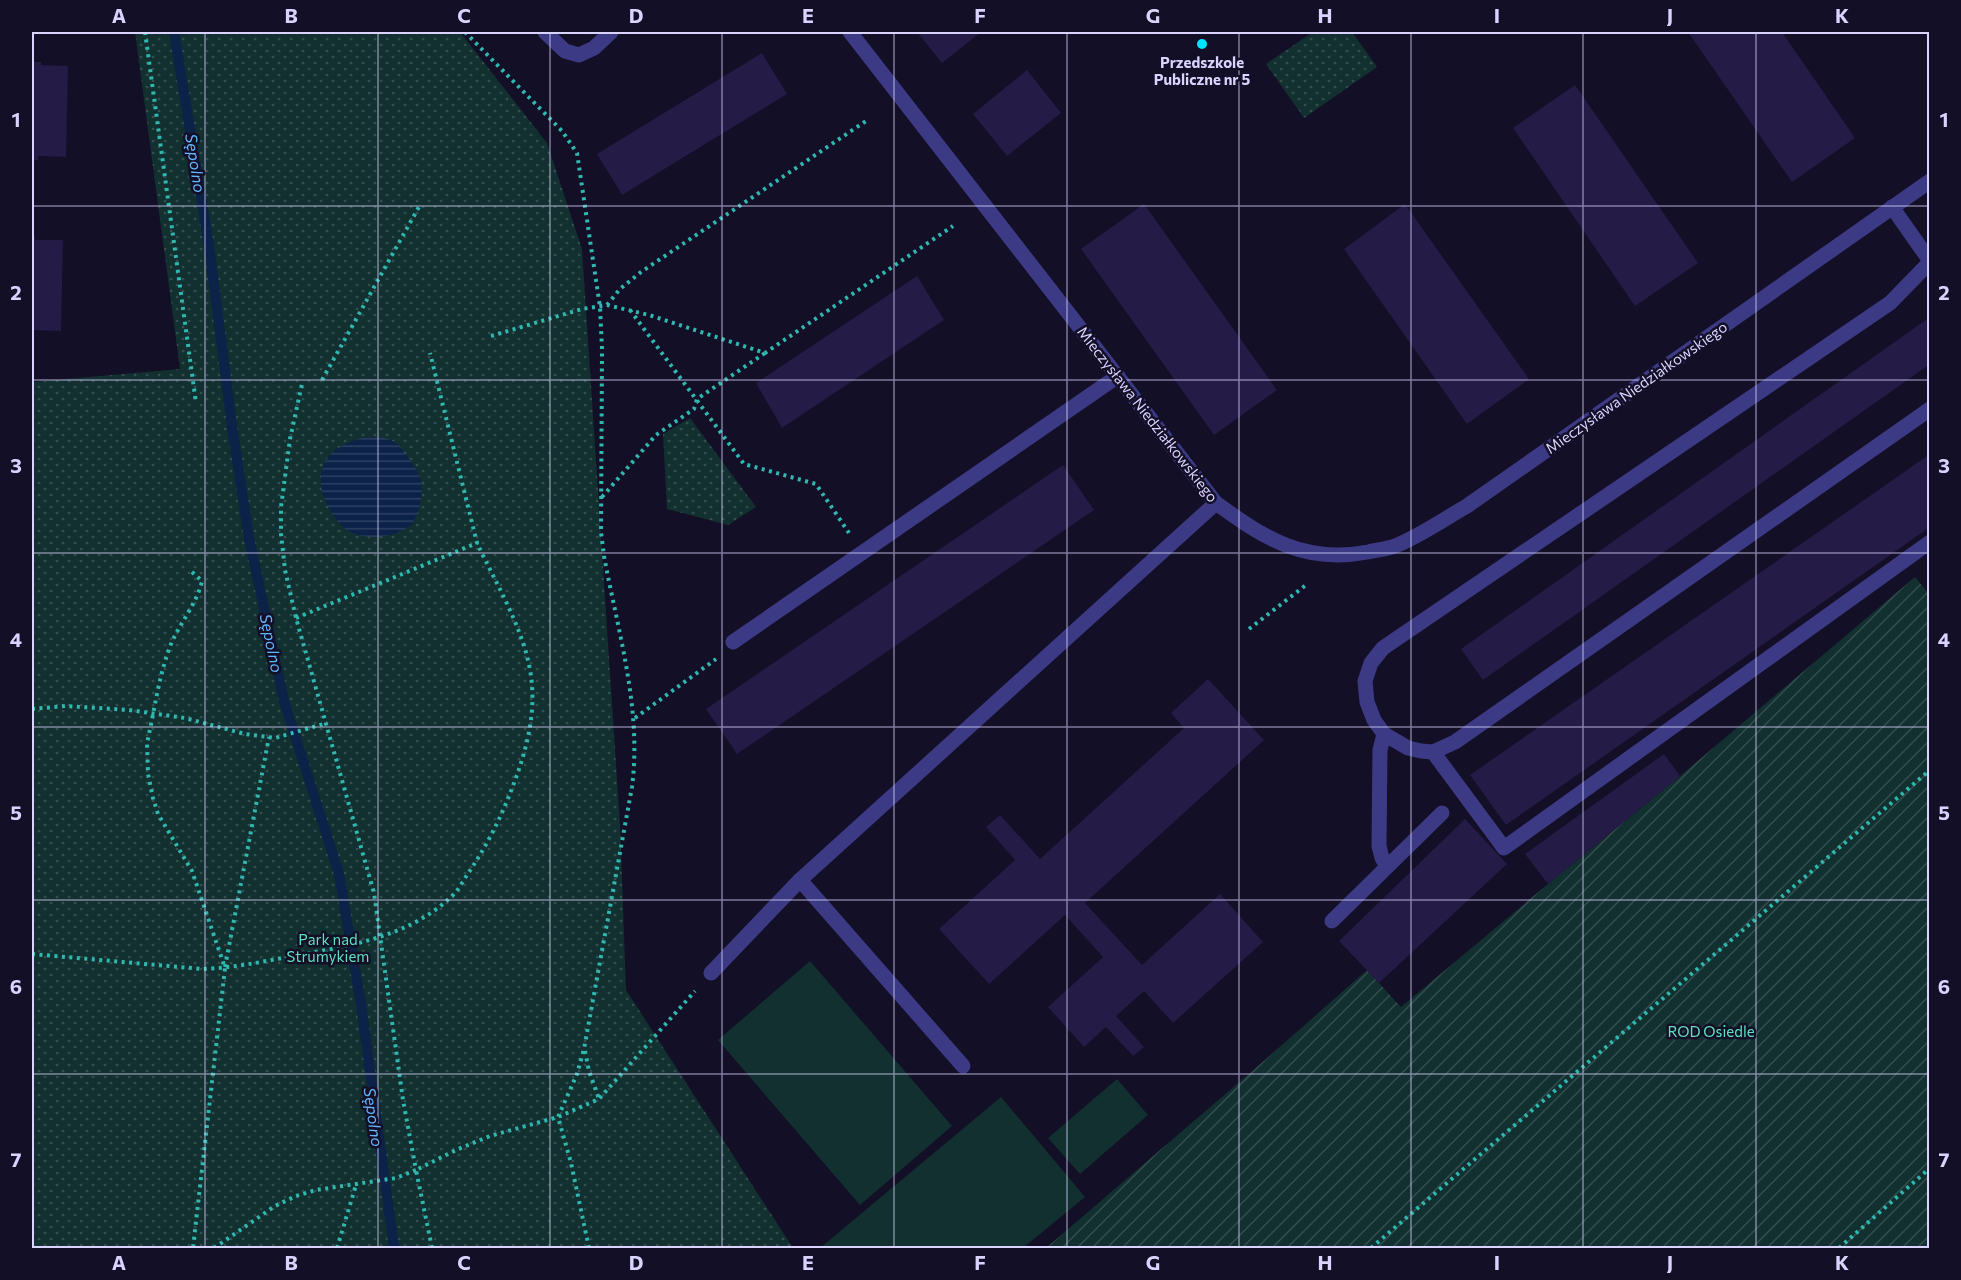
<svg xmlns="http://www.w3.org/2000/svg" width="1961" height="1280" font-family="Commissioner,sans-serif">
<defs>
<pattern id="park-dots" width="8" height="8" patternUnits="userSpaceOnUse" patternTransform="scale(1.5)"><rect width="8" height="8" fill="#12302f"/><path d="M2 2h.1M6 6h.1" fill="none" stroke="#344d4e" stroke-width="1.8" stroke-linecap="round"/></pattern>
<pattern id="garden-furrows" width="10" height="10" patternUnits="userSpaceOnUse" patternTransform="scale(1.5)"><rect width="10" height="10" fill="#12302f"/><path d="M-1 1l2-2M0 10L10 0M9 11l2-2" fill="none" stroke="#344d4e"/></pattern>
<pattern id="water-rules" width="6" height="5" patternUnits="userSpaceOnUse" patternTransform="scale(1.5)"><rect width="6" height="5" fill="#0c2248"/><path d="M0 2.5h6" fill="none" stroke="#2f4163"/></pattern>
</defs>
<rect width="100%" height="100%" fill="#130f26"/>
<path fill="url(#park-dots)" d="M 135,32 L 460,32 L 547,143 L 582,249 L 620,825 L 626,990 L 793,1248 L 32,1248 L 32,382 L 180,369 Z
M 1313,32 L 1352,32 L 1377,67 L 1304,118 L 1266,64 Z
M 690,418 L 756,507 L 728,525 L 667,509 L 663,434 Z"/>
<path fill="url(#garden-furrows)" d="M 1915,577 L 1929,594 L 1929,1248 L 1046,1248 L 1265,1060 L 1367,970 L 1401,1007 L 1548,884 L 1680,776 Z"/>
<path fill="#12302f" d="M 810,961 L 952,1126 L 860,1205 L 718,1040 Z
M 1117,1079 L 1148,1115 L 1080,1174 L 1048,1138 Z
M 1001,1097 L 1085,1197 L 1023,1248 L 820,1248 Z"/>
<path fill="url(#water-rules)" d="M 365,437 C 376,437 388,437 396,443 C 400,446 403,451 405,454 C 411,461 420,473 421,481 C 423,494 420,511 413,522 C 407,532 383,538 371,537 C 359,536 347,533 339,523 C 324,505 312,477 329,456 C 338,445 353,441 365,437 Z"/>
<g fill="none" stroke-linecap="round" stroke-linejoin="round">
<path stroke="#0c2248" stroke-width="10" d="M 174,32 L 209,246 L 232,426 L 249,538 L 284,701 L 339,874 L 361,1004 L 394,1248"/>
</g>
<path fill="#241b47" d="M 917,32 L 981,32 L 942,63 Z
M 1688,32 L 1782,32 L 1855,138 L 1792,182 Z
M 762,53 L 787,94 L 622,195 L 597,154 Z
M 32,62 L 41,62 L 41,65 L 68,66 L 66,157 L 38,156 L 38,160 L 32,160 Z
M 1027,70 L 1061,113 L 1007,156 L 973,114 Z
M 1575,85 L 1698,263 L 1635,306 L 1513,128 Z
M 1144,204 L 1277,390 L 1214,435 L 1081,249 Z
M 1405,204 L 1529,379 L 1467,424 L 1344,249 Z
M 32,236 L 35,236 L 35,240 L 63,240 L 61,331 L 32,330 Z
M 917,276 L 944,320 L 782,428 L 756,383 Z
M 1930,317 L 1930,364 L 1483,680 L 1461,649 Z
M 1930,454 L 1930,527 L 1506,825 L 1470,775 Z
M 1063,465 L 1094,510 L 737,754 L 706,709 Z
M 1208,679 L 1264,740 L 1085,903 L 1142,965 L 1220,894 L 1263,942 L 1173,1023 L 1144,991 L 1116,1016 L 1144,1047 L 1133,1056 L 1106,1027 L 1084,1047 L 1048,1007 L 1103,957 L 1065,915 L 989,984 L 939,929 L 1015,860 L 986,827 L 1000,815 L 1040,859 L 1184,728 L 1171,713 Z
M 1664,754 L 1680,776 L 1548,884 L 1525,854 Z
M 1465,819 L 1507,864 L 1379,983 L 1339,941 Z"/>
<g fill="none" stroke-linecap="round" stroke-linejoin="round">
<path stroke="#2fb8b0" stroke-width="4" stroke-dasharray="3 4.5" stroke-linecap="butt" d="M 145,32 L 196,403
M 465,32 L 562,131 L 577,153 L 600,307 L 602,349 L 601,532 L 604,556 C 618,632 642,709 632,787 L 584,1049 L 577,1074 L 558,1117 L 571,1163 L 589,1248
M 607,305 L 620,289 L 641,272 L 869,119
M 630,310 L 744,464 L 816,484 L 849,533
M 491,336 L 582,309 L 607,305 L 649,315 L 765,353 L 953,226
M 322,380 L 420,205
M 602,497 L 656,435 L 694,409 L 697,399 L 765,353
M 192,572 L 202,581 C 197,605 176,627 168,652 C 158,681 154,713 147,743 L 148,774 L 153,798 L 158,814 L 192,871 L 225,968 L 193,1248
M 296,618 L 477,543 L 430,353
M 1249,629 L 1306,585
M 32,709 L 66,706 L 129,710 L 185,718 L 245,734 L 275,738 L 327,723
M 635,718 L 716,659
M 32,954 L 202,969 C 232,968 262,962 292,956 C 349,946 411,937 454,894 C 459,889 463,881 467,875 C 484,850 498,824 509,796 C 523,761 535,723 532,686 C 529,637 497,586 477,543
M 225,967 L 269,737
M 585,1051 L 589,1071 L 599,1099
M 214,1248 L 275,1206 L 296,1196 L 316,1190 L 396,1178 L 416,1170 L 403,1100 L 374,893 L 296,618 L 285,570 L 281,534 L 281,507 L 290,439 L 302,384
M 337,1248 L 356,1185
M 432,1248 L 416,1170 L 456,1150 L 490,1136 L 558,1117 L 599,1099 L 695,991
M 1371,1248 L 1930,770
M 1839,1248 L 1930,1168"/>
<path stroke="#3d3a85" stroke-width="15" d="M 545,32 L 565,51 L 579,55 L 594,48 L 611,32
M 1892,207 L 1930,261
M 1930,262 L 1890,303 L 1383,648 L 1371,663 L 1365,681 L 1367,702 L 1374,720 L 1384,734 L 1408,748 L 1421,751 L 1433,752 L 1455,742 L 1930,409
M 733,642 L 1118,376
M 1384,734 L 1380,750 L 1379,846 L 1382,858 L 1387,866
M 1433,752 L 1504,848 L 1930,542
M 800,880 L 963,1066
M 1332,921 L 1442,813"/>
<path stroke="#3d3a85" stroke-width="15" d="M 850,32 L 1216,503 C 1265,539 1305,564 1368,552 C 1377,550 1387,549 1395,546 C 1420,536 1444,519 1467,506 L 1930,181
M 711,973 L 800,880 L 1216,503"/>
</g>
<path fill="none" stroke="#d9d4ff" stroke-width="1.5" stroke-opacity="0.55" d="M 205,32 L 205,1248M 378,32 L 378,1248M 550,32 L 550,1248M 722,32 L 722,1248M 894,32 L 894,1248M 1067,32 L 1067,1248M 1239,32 L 1239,1248M 1411,32 L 1411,1248M 1583,32 L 1583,1248M 1756,32 L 1756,1248M 32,206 L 1930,206M 32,380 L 1930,380M 32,553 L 1930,553M 32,727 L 1930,727M 32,900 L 1930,900M 32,1074 L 1930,1074"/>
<circle fill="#00e5ff" stroke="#130f26" stroke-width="2" cx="1202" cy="44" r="6"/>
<g text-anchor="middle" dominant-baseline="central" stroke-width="5" stroke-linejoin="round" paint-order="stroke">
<g font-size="15" font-weight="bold" fill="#d9d4ff" stroke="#130f26">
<text x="1202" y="62">Przedszkole<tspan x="1202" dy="17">Publiczne nr 5</tspan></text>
</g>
<g font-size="15" fill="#d9d4ff" stroke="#130f26">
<text transform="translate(1636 387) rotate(-35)">Mieczysława Niedziałkowskiego</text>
<text transform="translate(1148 414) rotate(52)">Mieczysława Niedziałkowskiego</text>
</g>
<g font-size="15" fill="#5fe0c0" stroke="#130f26">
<text x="328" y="939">Park nad<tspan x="328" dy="17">Strumykiem</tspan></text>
<text x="1711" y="1031">ROD Osiedle</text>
</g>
<g font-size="16" font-style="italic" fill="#62b6ff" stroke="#130f26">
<text transform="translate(196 163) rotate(81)">Sępolno</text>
<text transform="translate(272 643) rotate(78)">Sępolno</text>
<text transform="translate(374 1117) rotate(82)">Sępolno</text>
</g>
</g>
<rect width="1961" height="1280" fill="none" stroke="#130f26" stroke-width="66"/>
<rect x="33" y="33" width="1895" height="1214" fill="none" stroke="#d9d4ff" stroke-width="2"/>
<g font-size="20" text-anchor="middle" font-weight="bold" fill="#d9d4ff">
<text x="119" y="23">A</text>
<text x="291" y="23">B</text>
<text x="464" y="23">C</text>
<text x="636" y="23">D</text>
<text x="808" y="23">E</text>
<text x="980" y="23">F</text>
<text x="1153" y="23">G</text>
<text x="1325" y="23">H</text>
<text x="1497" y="23">I</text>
<text x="1670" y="23">J</text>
<text x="1842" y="23">K</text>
<text x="16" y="127">1</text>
<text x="1944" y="127">1</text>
<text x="16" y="300">2</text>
<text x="1944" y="300">2</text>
<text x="16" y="473">3</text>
<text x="1944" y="473">3</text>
<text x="16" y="647">4</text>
<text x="1944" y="647">4</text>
<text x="16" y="820">5</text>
<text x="1944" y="820">5</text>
<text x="16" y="994">6</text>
<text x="1944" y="994">6</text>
<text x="16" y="1167">7</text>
<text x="1944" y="1167">7</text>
<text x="119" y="1270">A</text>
<text x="291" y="1270">B</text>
<text x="464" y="1270">C</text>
<text x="636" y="1270">D</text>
<text x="808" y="1270">E</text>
<text x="980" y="1270">F</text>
<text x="1153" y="1270">G</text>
<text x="1325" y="1270">H</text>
<text x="1497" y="1270">I</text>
<text x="1670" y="1270">J</text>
<text x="1842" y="1270">K</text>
</g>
</svg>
